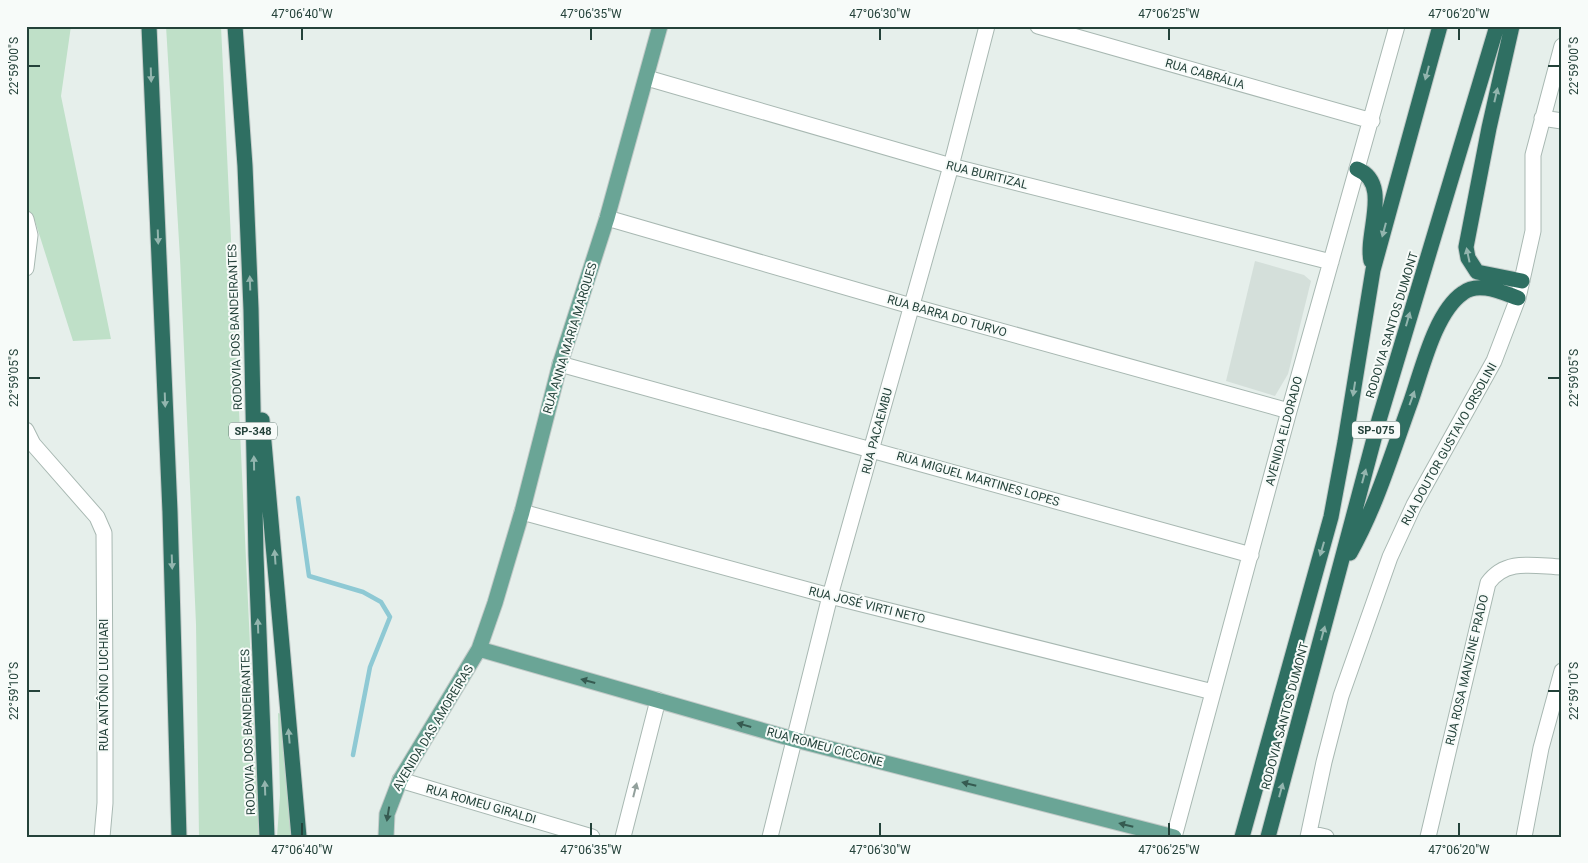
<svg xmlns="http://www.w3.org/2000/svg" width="1588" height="863" font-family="Roboto,sans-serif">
<rect width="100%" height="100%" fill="#e6efeb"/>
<path fill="#d4dfda" d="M 1255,261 L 1304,275 L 1311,281 L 1288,374 L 1275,396 L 1226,381 Z"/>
<path fill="#bfe0c8" d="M 26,26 L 71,26 L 61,96 L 111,339 L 73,341 L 35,221 L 26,212 Z
M 166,26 L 221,26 L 259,837 L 199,837 L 196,624 L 180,258 Z
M 278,713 L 281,714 L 292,837 L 277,837 L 280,795 Z"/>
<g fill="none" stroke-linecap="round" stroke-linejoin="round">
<path stroke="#8ec9d4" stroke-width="4.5" d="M 298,498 L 309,576 L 363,592 L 381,602 L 390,617 L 370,667 L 353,755"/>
<defs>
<path id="minor" d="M 1038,26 L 1372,121
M 647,78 L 951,166 L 1331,262
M 1542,118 L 1562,121
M 607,218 L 911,306 L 1289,411
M 26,219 L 30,235 L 26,268
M 560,364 L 1251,555
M 26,430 L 33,444 L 97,517 L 104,533 L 105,692 L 105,803 L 102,837
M 522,512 L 830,596 L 1213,692
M 400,780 L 592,837
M 1309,833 L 1326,837
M 623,837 L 658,700
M 770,837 L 830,596 L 951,166 L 987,26
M 1174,837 L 1289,411 L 1397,26
M 1308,837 L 1324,762 L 1341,696 L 1390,557 L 1414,505 L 1494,361 L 1518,298 L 1533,231 L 1533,155 L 1562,46
M 1428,837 L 1488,583 C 1506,558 1534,566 1562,567
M 1524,837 L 1541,748 L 1562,671"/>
<path id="major" d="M 479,649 L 796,740 L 1174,837
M 386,837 L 387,814 L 400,780 L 479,649 L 495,603 L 522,512 L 560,364 L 607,218 L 660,26"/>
<path id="highway" d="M 149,26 L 170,512 L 179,837
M 235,26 L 245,166 L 251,309 L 256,556 L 267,837
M 1512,26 L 1489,128 L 1466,247 L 1468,258 L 1477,272 L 1522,281
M 1357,169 C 1392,183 1365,233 1371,261
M 262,420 L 299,837
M 1350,553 C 1377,505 1392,453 1411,401 C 1422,370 1435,312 1463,293 C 1478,281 1501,292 1518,298
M 1242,837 L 1331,517 L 1345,442 L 1373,270 L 1440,26
M 1268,837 L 1379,420 L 1497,26"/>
</defs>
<use href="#minor" stroke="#a8b8b2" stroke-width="17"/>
<use href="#major" stroke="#c2cac8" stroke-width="17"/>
<use href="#highway" stroke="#c2cac8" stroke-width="17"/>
<use href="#minor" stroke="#fff" stroke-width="15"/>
<use href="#major" stroke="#6aa596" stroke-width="15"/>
<use href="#highway" stroke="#2f6f62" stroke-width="15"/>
</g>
<defs><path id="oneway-solid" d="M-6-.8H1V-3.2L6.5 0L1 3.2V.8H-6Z" transform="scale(1.25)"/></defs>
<g fill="#93b5ae">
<use href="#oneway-solid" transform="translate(1427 73) rotate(105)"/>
<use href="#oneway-solid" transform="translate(151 75) rotate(88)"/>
<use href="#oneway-solid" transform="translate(1496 95) rotate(-77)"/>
<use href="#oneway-solid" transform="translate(1384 230) rotate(105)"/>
<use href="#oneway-solid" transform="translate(158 237) rotate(88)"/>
<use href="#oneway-solid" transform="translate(1468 255) rotate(-102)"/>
<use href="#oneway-solid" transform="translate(250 283) rotate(-92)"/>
<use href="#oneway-solid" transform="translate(1408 319) rotate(-74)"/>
<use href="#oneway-solid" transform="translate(1354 389) rotate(99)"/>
<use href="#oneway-solid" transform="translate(1412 398) rotate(-70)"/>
<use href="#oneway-solid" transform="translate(165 400) rotate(88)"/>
<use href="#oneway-solid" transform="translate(254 463) rotate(-91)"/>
<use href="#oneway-solid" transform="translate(1364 476) rotate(-75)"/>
<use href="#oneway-solid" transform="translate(1322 549) rotate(106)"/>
<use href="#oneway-solid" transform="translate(275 557) rotate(-94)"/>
<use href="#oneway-solid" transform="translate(172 562) rotate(88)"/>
<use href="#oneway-solid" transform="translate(258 626) rotate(-92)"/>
<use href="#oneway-solid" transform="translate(1323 633) rotate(-75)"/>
<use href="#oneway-solid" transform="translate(289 736) rotate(-95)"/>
<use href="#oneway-solid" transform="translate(265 788) rotate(-92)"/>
<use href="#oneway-solid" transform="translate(1281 790) rotate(-75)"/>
</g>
<g fill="#365b51">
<use href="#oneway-solid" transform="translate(588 681) rotate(-165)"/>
<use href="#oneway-solid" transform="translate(744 725) rotate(-164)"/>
<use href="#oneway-solid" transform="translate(969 784) rotate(-166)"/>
<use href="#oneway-solid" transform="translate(388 814) rotate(99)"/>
<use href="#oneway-solid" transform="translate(1126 825) rotate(-166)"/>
</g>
<use fill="#92a09c" href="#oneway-solid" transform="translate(635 790) rotate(-76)"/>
<path fill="none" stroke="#24423a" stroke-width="2" d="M 302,28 L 302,40M 591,28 L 591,40M 880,28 L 880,40M 1169,28 L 1169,40M 1459,28 L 1459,40M 28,66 L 40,66M 1548,66 L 1560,66M 28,378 L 40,378M 1548,378 L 1560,378M 28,691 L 40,691M 1548,691 L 1560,691M 302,823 L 302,836M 591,823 L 591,836M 880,823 L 880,836M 1169,823 L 1169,836M 1459,823 L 1459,836"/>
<g text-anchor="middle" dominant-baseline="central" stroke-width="4" stroke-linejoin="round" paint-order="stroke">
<g fill="#f7fbf9" stroke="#637a73" stroke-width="1">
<rect x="1352" y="421.5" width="48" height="17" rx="4"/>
<rect x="229" y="422.5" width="48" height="17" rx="4"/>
</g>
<g font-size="11" font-weight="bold" fill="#24423a">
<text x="1376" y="430">SP-075</text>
<text x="253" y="431">SP-348</text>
</g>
<g font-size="12" fill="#24423a" stroke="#f7fbf9">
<text transform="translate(1205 74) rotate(16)">RUA CABRÁLIA</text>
<text transform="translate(987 175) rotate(14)">RUA BURITIZAL</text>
<text transform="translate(947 316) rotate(16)">RUA BARRA DO TURVO</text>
<text transform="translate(1392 325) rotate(-73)">RODOVIA SANTOS DUMONT</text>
<text transform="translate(235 327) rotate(-92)">RODOVIA DOS BANDEIRANTES</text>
<text transform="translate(570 338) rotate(-73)">RUA ANNA MARIA MARQUES</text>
<text transform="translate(877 431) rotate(-75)">RUA PACAEMBU</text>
<text transform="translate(1284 431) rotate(-75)">AVENIDA ELDORADO</text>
<text transform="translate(1449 444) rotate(-61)">RUA DOUTOR GUSTAVO ORSOLINI</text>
<text transform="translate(978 479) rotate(16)">RUA MIGUEL MARTINES LOPES</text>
<text transform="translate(867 605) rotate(14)">RUA JOSÉ VIRTI NETO</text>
<text transform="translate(1467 670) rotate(-77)">RUA ROSA MANZINE PRADO</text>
<text transform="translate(104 685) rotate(-90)">RUA ANTÔNIO LUCHIARI</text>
<text transform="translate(1285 716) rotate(-75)">RODOVIA SANTOS DUMONT</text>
<text transform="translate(433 728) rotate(-59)">AVENIDA DAS AMOREIRAS</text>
<text transform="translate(248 732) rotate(-92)">RODOVIA DOS BANDEIRANTES</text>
<text transform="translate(825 747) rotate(15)">RUA ROMEU CICCONE</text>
<text transform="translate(481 804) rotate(16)">RUA ROMEU GIRALDI</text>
</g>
</g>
<rect width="1588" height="863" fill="none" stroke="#f7fbf9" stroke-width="55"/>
<rect x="28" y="28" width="1532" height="808" fill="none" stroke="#24423a" stroke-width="2"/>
<g font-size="12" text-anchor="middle" fill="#24423a">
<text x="302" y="18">47°06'40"W</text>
<text x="591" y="18">47°06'35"W</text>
<text x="880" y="18">47°06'30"W</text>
<text x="1169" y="18">47°06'25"W</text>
<text x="1459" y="18">47°06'20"W</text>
<text transform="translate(14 66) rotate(-90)" y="4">22°59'00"S</text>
<text transform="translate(1574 66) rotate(-90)" y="4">22°59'00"S</text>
<text transform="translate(14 378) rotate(-90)" y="4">22°59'05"S</text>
<text transform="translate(1574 378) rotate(-90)" y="4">22°59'05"S</text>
<text transform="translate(14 691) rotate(-90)" y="4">22°59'10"S</text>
<text transform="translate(1574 691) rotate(-90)" y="4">22°59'10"S</text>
<text x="302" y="854">47°06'40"W</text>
<text x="591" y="854">47°06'35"W</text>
<text x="880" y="854">47°06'30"W</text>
<text x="1169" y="854">47°06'25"W</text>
<text x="1459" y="854">47°06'20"W</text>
</g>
</svg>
